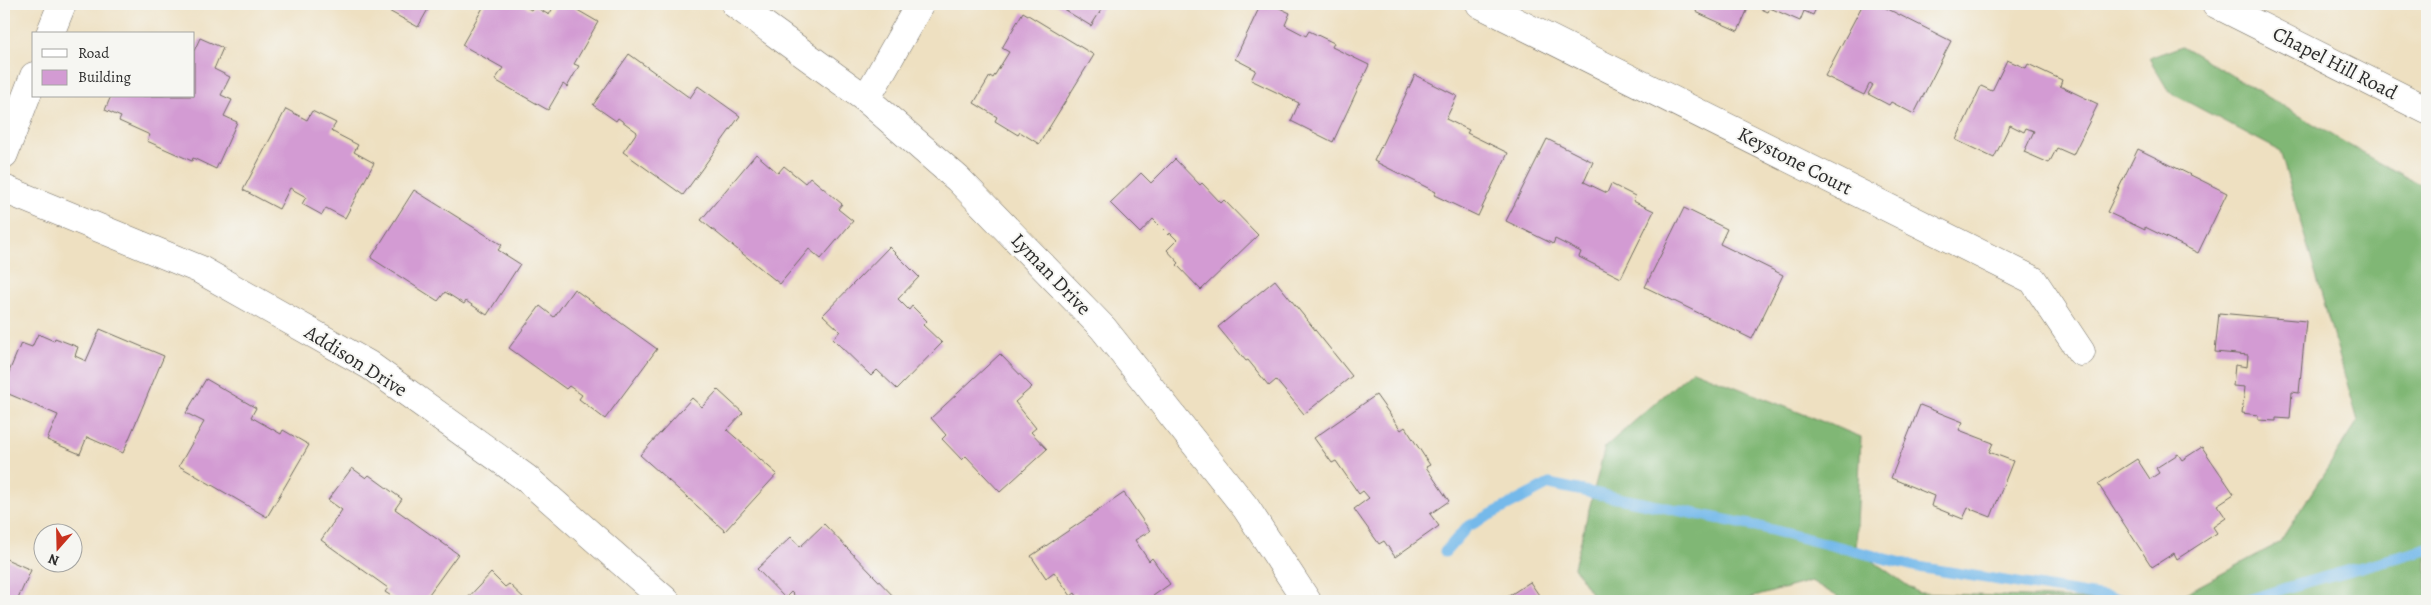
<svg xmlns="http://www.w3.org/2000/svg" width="2431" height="605" font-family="Alegreya,serif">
<rect width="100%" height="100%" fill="#f6f6f2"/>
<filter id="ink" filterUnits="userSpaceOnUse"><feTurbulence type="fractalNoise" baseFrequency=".02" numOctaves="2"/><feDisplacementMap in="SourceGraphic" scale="10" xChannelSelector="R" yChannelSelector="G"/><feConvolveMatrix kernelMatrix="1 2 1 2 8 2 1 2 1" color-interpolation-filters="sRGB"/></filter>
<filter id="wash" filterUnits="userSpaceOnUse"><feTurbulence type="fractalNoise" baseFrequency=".0096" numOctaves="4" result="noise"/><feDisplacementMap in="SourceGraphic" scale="20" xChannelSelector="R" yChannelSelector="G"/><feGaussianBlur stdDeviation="1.12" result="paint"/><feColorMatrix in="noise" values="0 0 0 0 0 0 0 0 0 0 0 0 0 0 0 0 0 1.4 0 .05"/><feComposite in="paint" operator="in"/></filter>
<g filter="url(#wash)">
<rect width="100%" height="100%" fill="#eee0c1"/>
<path fill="#80b774" stroke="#567150" d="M 2182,46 L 2381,164 L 2427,188 L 2427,601 L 2171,601 L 2279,543 L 2358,421 L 2280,151 L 2169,92 L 2149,58 Z
M 1693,370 L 1861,437 L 1856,549 L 1918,593 L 2131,601 L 1845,601 L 1811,581 L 1740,601 L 1596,601 L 1574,567 L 1605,447 Z"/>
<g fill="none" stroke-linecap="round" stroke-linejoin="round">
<path stroke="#74b9ea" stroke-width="11" d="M 1445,552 L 1467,527 L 1549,484 L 1760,527 L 1918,567 L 2130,601
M 2246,601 L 2289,587 L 2427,549"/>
</g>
<g id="blocks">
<path fill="#d39bd3" d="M 376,4 L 431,4 L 418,27 Z
M 485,4 L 521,4 L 531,10 L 534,6 L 549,15 L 555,4 L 567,4 L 598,22 L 574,64 L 579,66 L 567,87 L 563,84 L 548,110 L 495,80 L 503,68 L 462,45 Z
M 1055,4 L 1105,4 L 1091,26 Z
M 1261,4 L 1271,4 L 1290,13 L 1285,25 L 1306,36 L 1309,31 L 1334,43 L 1332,47 L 1369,65 L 1333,142 L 1291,121 L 1299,103 L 1251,80 L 1256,70 L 1235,59 Z
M 1699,4 L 1750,4 L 1738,31 L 1696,12 Z
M 1750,4 L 1818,4 L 1813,15 L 1804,11 L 1800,21 L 1770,8 L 1768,12 Z
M 1863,4 L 1878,4 L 1951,41 L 1914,114 L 1891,102 L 1889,105 L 1868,94 L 1873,85 L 1870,83 L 1864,95 L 1825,76 Z
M 1023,12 L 1094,55 L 1039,144 L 1020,132 L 1018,135 L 995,121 L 997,117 L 974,103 L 990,76 L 993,78 L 1009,52 L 1002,48 Z
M 200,38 L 223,48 L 214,69 L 230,77 L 221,95 L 232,100 L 224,116 L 237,122 L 216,169 L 193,158 L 192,161 L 147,141 L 150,135 L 119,121 L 121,117 L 105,110 L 111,96 L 194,96 L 194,51 Z
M 629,54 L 690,98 L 698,86 L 740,116 L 683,195 L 623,152 L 637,132 L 618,118 L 616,121 L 593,105 Z
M 2007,60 L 2026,68 L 2028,64 L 2062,80 L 2060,86 L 2098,104 L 2073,155 L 2057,148 L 2049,163 L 2024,152 L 2034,131 L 2026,128 L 2024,132 L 2010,125 L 1994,158 L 1956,140 L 1981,86 L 1992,91 Z
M 1415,75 L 1457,96 L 1446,119 L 1469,130 L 1467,133 L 1508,153 L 1478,216 L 1434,195 L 1436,192 L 1374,161 Z
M 286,109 L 307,120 L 312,111 L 336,123 L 331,131 L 358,145 L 354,152 L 374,163 L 345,218 L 326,208 L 322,215 L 302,204 L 306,197 L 290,188 L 279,209 L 243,190 Z
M 1547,139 L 1593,162 L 1584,182 L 1607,193 L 1611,184 L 1635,196 L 1633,201 L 1654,211 L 1621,278 L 1579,257 L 1581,252 L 1555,239 L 1553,244 L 1506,221 Z
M 2138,149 L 2227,193 L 2198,253 L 2145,227 L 2145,230 L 2107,212 Z
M 756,154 L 778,173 L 784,166 L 805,183 L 810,177 L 842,204 L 838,209 L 853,221 L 821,259 L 809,249 L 780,284 L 701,220 Z
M 1175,159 L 1200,185 L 1202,183 L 1221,203 L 1224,200 L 1258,235 L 1201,290 L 1177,265 L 1179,263 L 1167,250 L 1177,240 L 1170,233 L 1169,235 L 1153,219 L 1140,233 L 1110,203 L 1141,173 L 1151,183 Z
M 414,190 L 502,245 L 498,250 L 520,264 L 487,315 L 466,301 L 464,304 L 445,292 L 438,301 L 371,258 Z
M 1684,208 L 1727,229 L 1720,244 L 1783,275 L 1752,339 L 1645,287 Z
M 889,247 L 919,277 L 898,299 L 909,310 L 912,306 L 927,321 L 923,325 L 942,343 L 897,389 L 877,370 L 871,376 L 833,339 L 840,331 L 823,315 Z
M 1275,280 L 1352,376 L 1304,414 L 1276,380 L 1269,386 L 1248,360 L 1246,361 L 1218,327 Z
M 574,289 L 657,349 L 605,419 L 579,399 L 582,395 L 569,386 L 566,389 L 509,348 L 540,306 L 554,317 Z
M 2219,313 L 2306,321 L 2299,393 L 2292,392 L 2290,419 L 2276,418 L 2276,421 L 2258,420 L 2258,415 L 2242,413 L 2245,387 L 2233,386 L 2235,365 L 2247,367 L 2248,355 L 2215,352 Z
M 100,329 L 164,356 L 123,453 L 87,437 L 80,454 L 47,440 L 58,415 L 4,392 L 4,384 L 21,343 L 32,347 L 38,334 L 54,341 L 55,338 L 78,347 L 75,356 L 86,361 Z
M 1000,354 L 1032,387 L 1015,402 L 1036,428 L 1031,432 L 1047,449 L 1000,492 L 966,456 L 962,460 L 942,439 L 946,435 L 931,418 Z
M 206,379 L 256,408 L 251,417 L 281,434 L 283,430 L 309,445 L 267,517 L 179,466 L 204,422 L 186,413 Z
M 718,390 L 743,413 L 727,430 L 777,474 L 725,531 L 640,455 L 692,398 L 702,407 Z
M 1376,395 L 1401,430 L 1405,427 L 1430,465 L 1426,467 L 1449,501 L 1430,514 L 1439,526 L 1395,557 L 1384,541 L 1379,544 L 1354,509 L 1369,498 L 1363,491 L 1359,494 L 1336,461 L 1332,463 L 1314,438 Z
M 1920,405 L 1963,422 L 1959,430 L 1993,443 L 1989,452 L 2013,461 L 1991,517 L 1968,508 L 1963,519 L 1931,506 L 1934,496 L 1891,478 Z
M 2202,447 L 2234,494 L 2217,505 L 2226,518 L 2213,527 L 2217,533 L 2177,559 L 2174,553 L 2152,567 L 2098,484 L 2137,459 L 2150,479 L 2159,473 L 2156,468 L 2178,454 L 2182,460 Z
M 352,468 L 366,478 L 369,475 L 402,499 L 395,509 L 458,554 L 424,601 L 399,601 L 385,592 L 388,588 L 321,540 L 342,510 L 328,500 Z
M 1124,493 L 1150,531 L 1135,540 L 1149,561 L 1152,558 L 1170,584 L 1146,601 L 1080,601 L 1075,593 L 1071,596 L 1054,572 L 1046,578 L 1031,556 Z
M 824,524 L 898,601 L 800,601 L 791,592 L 785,598 L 757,569 L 791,537 L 800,547 Z
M 4,558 L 31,570 L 17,601 L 4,601 Z
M 491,573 L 505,587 L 509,584 L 527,601 L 465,601 Z
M 1530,582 L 1543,601 L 1501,601 Z"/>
</g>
</g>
<g filter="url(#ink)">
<use href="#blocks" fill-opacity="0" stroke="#6f6a60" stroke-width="1"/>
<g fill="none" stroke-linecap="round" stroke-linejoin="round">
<defs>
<path id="minor" d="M 735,4 L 866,99 L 958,179 L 1103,328 L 1246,508 L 1307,601
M 1480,4 L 2033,280 L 2081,352
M 50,34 L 62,4
M 866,99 L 920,4
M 4,154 L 34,76
M 4,189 L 199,269 L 369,365 L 526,478 L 666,601"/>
<path id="tertiary" d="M 2216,4 L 2427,110"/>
</defs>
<use href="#minor" stroke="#6f6a60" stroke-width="29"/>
<use href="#tertiary" stroke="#6f6a60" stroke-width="29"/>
<use href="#minor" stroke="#fff" stroke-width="28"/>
<use href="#tertiary" stroke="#fff" stroke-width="28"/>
</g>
</g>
<g text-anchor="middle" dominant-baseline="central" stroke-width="4" stroke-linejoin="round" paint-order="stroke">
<g font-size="20" fill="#2b2b2b" stroke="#f6f6f2">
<text transform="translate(2335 63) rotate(27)">Chapel Hill Road</text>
<text transform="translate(1795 161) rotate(27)">Keystone Court</text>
<text transform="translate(1051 274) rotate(46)">Lyman Drive</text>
<text transform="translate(356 361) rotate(32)">Addison Drive</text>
</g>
</g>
<rect width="2431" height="605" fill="none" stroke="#f6f6f2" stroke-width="20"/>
<rect x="32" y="32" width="162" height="65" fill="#f6f6f2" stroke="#a5a5a2"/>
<rect x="42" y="49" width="25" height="8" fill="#ffffff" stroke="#a5a5a2"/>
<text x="78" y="58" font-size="15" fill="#2b2b2b">Road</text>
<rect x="42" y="70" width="25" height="15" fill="#d39bd3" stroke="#a5a5a2"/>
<text x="78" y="82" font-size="15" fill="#2b2b2b">Building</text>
<g transform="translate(58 548) rotate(200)"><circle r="24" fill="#f6f6f2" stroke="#a5a5a2"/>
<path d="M0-4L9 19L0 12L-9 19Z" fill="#c8321e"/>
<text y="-8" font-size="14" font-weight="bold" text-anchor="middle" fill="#2b2b2b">N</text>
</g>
</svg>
